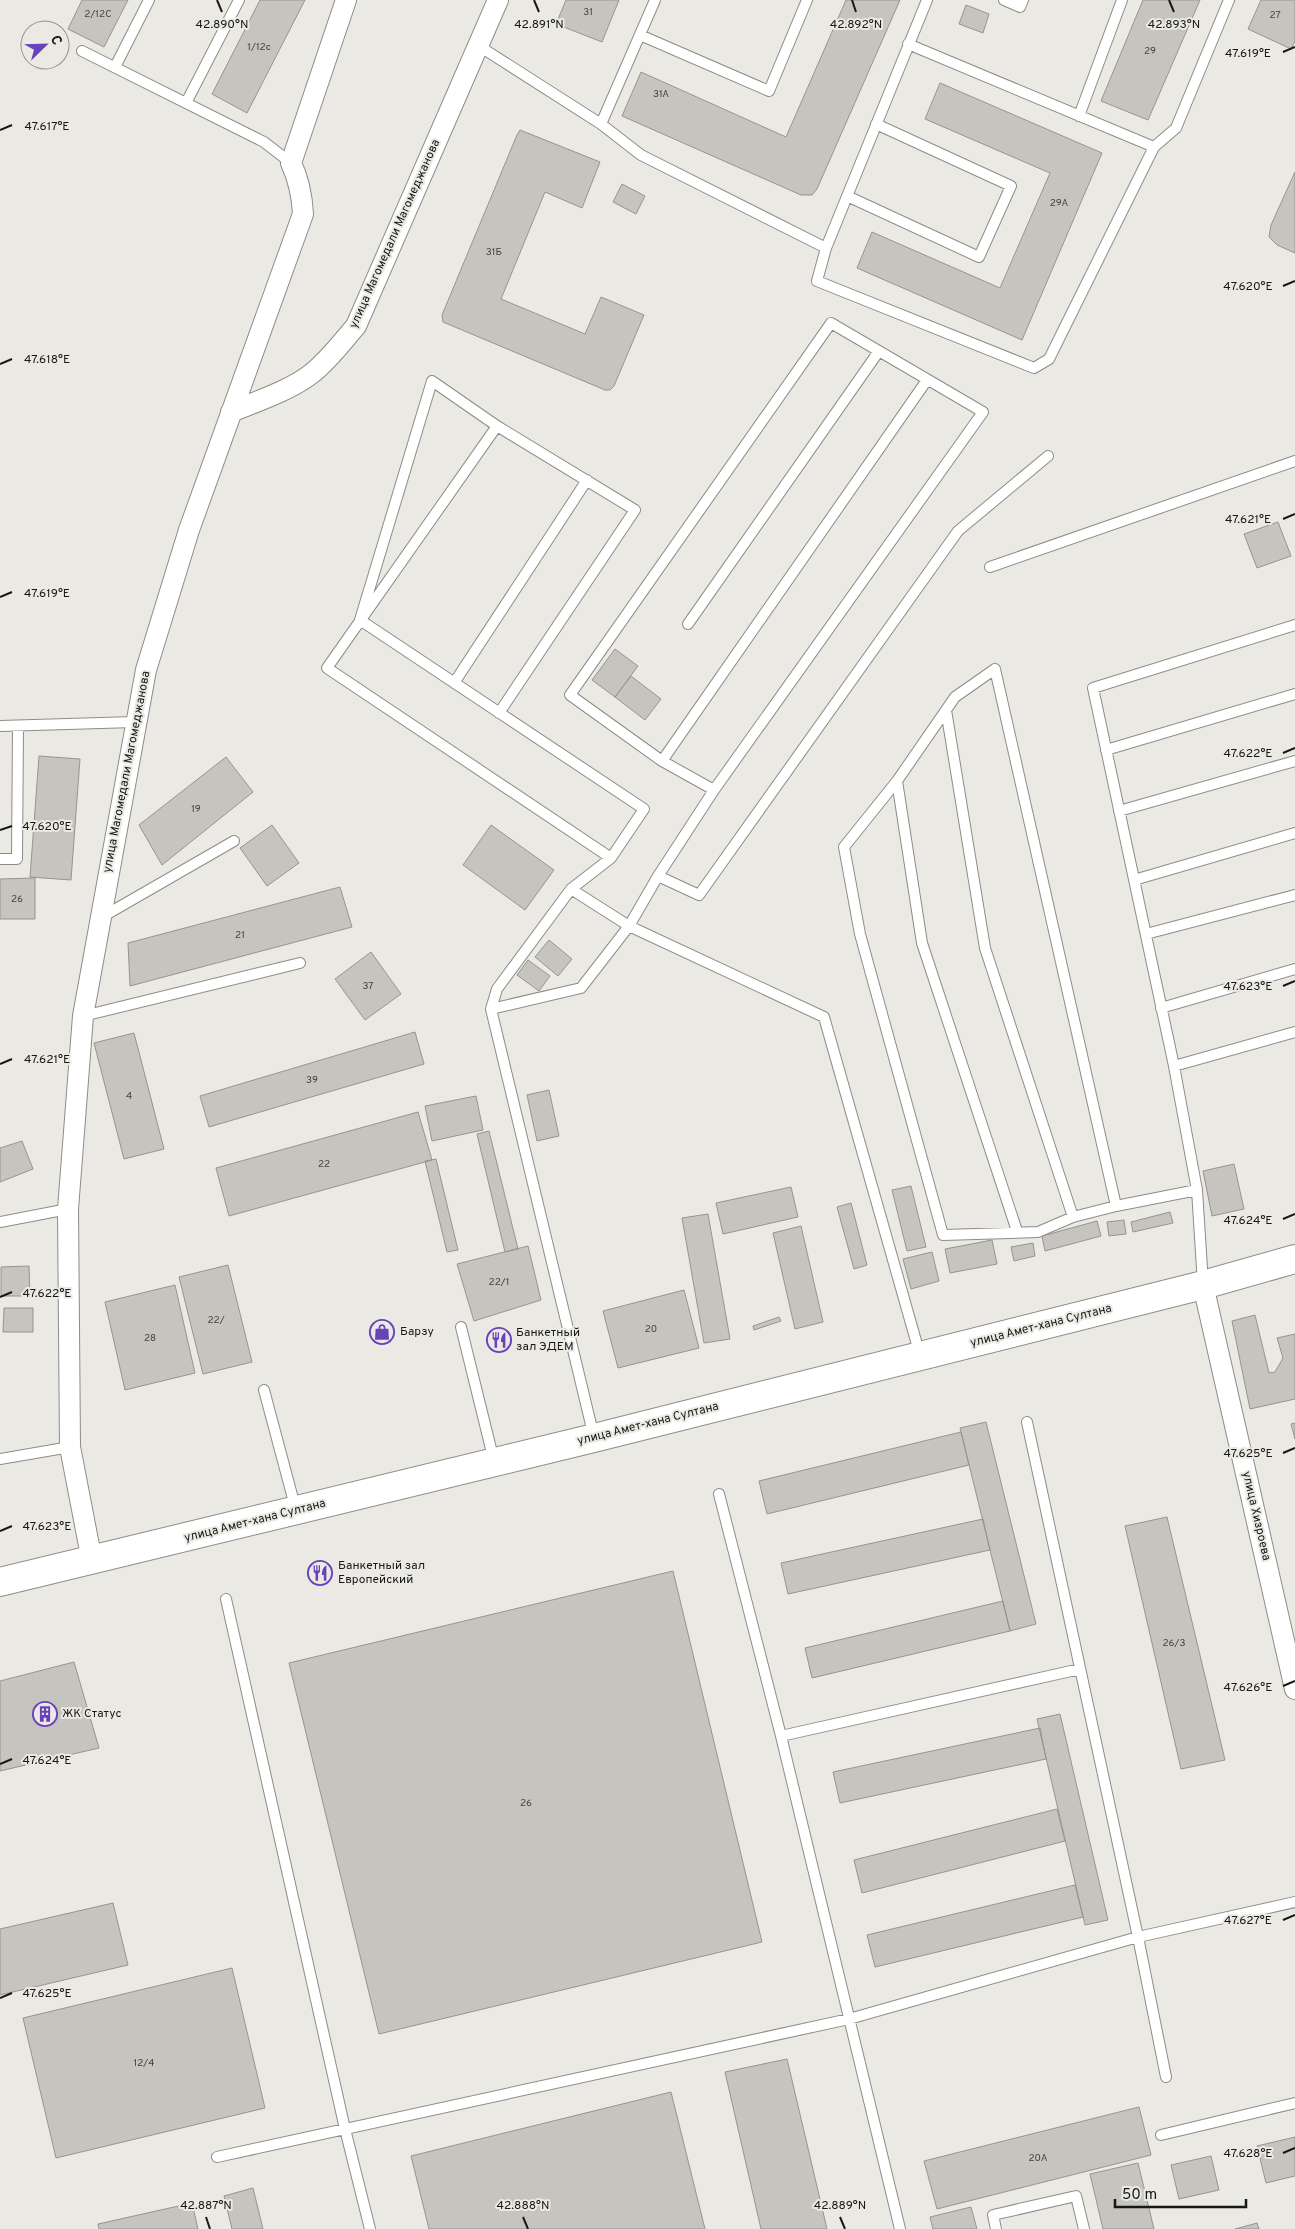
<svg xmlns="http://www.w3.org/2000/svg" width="1295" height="2229" font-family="Overpass,sans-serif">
<rect width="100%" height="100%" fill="#ebe9e4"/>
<path fill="#c6c4bf" stroke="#969490" d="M 82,0 L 128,0 L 104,47 L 68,29 Z
M 260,0 L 305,0 L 247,113 L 212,94 Z
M 566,0 L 619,0 L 602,42 L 556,24 Z
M 846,0 L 900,0 L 817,189 L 812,195 L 801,195 L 622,116 L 641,72 L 786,137 Z
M 1143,0 L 1200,0 L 1148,120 L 1101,101 Z
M 1261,0 L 1295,0 L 1295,41 L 1291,49 L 1248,29 Z
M 966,5 L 989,14 L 983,33 L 959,24 Z
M 940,83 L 1102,153 L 1022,340 L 857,268 L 872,232 L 1000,288 L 1050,173 L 925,119 Z
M 520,130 L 600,162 L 582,208 L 545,192 L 501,299 L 585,334 L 601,297 L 644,315 L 614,386 L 610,390 L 605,390 L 443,322 L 442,315 L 517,135 Z
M 1295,172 L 1295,253 L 1277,245 L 1269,237 L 1271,225 Z
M 622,184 L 645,196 L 636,214 L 613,202 Z
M 1278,522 L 1291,556 L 1257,568 L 1244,534 Z
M 615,649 L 638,666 L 615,697 L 592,680 Z
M 631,676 L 661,699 L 645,720 L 615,697 Z
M 39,756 L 80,759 L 71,880 L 30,877 Z
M 226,757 L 253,792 L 162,865 L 139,825 Z
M 272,825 L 299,863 L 267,886 L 240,848 Z
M 491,825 L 554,870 L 525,910 L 463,865 Z
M 35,878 L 35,919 L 0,919 L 0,879 Z
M 340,887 L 352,927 L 130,986 L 128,943 Z
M 549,940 L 572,959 L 558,976 L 535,957 Z
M 371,952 L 401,994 L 365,1020 L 335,979 Z
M 528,960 L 550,976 L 539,991 L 517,975 Z
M 415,1032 L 424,1064 L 209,1127 L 200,1096 Z
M 134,1033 L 164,1149 L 124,1159 L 94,1043 Z
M 549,1090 L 559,1136 L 537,1141 L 527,1095 Z
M 476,1096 L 483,1130 L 432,1141 L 425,1106 Z
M 418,1112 L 432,1160 L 229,1216 L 216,1168 Z
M 489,1131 L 518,1249 L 505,1252 L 477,1134 Z
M 22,1141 L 33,1169 L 0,1182 L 0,1148 Z
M 436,1159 L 458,1250 L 447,1252 L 425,1161 Z
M 1234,1164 L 1244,1209 L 1212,1216 L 1203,1171 Z
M 911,1186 L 926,1247 L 907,1251 L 892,1190 Z
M 791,1187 L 798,1217 L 723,1234 L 716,1203 Z
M 851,1203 L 867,1265 L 854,1269 L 837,1207 Z
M 1170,1212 L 1173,1223 L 1133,1232 L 1131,1222 Z
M 708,1214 L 730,1339 L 704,1343 L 682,1218 Z
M 1124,1220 L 1126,1234 L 1109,1236 L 1107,1222 Z
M 1097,1221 L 1101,1236 L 1045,1251 L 1042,1236 Z
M 801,1226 L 823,1322 L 795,1329 L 773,1233 Z
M 992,1240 L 997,1264 L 950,1273 L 945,1249 Z
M 1033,1243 L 1035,1256 L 1014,1261 L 1011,1247 Z
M 528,1246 L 541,1300 L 474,1321 L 457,1264 Z
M 932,1252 L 939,1281 L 911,1289 L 903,1259 Z
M 228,1265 L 252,1362 L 203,1374 L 179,1277 Z
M 29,1266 L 30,1296 L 1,1296 L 1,1267 Z
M 175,1285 L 195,1373 L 125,1390 L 105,1302 Z
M 684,1290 L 699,1348 L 618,1368 L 603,1311 Z
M 4,1308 L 33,1308 L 33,1332 L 3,1332 Z
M 1255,1315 L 1269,1373 L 1275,1372 L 1283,1358 L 1277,1338 L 1295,1334 L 1295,1399 L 1250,1409 L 1232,1321 Z
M 779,1317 L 781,1321 L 754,1330 L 753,1326 Z
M 986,1422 L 1036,1624 L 1010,1631 L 960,1428 Z
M 1295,1423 L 1295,1439 L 1291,1424 Z
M 961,1432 L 969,1465 L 767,1514 L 759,1481 Z
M 1167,1517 L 1225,1760 L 1181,1769 L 1125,1526 Z
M 983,1519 L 990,1550 L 788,1594 L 781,1563 Z
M 673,1571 L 762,1942 L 379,2034 L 289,1663 Z
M 1003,1601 L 1010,1631 L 812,1678 L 805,1648 Z
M 74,1662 L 99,1748 L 0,1771 L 0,1681 Z
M 1060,1714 L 1108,1920 L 1085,1925 L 1037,1719 Z
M 1040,1728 L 1046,1759 L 840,1803 L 833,1772 Z
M 1057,1809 L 1065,1841 L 862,1893 L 854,1860 Z
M 1075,1885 L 1083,1917 L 875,1967 L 867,1935 Z
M 113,1903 L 128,1965 L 0,1995 L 0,1929 Z
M 232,1968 L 265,2108 L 56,2158 L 23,2018 Z
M 787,2059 L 827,2229 L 761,2229 L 725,2072 Z
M 671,2092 L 705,2229 L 429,2229 L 411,2156 Z
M 1139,2107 L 1151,2155 L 937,2209 L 924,2161 Z
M 1295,2137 L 1295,2176 L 1266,2183 L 1257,2146 Z
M 1211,2156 L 1219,2190 L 1179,2199 L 1171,2165 Z
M 1138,2163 L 1154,2229 L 1103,2229 L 1090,2174 Z
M 253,2188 L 263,2229 L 232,2229 L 224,2196 Z
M 192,2203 L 198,2229 L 99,2229 L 98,2224 Z
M 971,2207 L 977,2229 L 933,2229 L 930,2217 Z
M 1257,2223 L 1259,2229 L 1235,2229 Z"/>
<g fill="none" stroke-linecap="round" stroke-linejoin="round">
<defs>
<path id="service" d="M 927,0 L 826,248 L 817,281 L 1034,368 L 1049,359 L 1154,147 L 1176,128 L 1229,0
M 1004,0 L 1020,7 L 1023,0
M 640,35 L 769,91 L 807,0
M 908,44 L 1154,147
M 479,46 L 601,124 L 641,155 L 826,248
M 82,51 L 264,142 L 291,163
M 115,67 L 149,0
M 186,103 L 239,0
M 1079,116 L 1122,0
M 601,124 L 655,0
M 847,196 L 979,257 L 1011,186 L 876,124
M 497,426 L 327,668 L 611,858
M 990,567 L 1295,461
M 688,624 L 879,351
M 454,683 L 587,480
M 946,710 L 985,948 L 1073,1217
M 499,713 L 635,510 L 497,426 L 432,381 L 360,620 C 455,683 549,746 644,809 L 611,858 L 571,889
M 0,726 L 135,722
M 1106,750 L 1295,694
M 662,761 L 927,380
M 897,781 L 922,943 L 1017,1231
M 714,790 L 662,761 L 570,695 L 831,323 L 983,412 L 714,790 L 658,876 L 629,926 L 824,1017 L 920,1355
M 1119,811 L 1295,761
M 0,859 L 17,859 L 18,727
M 658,876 L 699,895 L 958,531 L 1048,456
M 1134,880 L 1295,833
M 102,917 L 234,841
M 1146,934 L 1295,895
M 1161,1008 L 1295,969
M 491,1009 L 497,989 L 571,889 L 629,926 L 581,988 L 491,1009 L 594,1437
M 83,1016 L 300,963
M 1174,1066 L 1295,1032
M 1116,1206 L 995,669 L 955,697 L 897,781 L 844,847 L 860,934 L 943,1235 L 1038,1232 L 1073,1217 L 1116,1206 L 1197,1190
M 0,1222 L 68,1209
M 1203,1284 L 1197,1190 L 1174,1066 L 1093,688 L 1295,625
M 461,1327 L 494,1461
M 264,1390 L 296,1510
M 1027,1422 L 1138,1937 L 1166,2077
M 0,1459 L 70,1447
M 719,1494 L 781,1736 L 900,2229
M 226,1599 L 345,2129 L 370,2229
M 781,1736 L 1080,1669
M 1161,2135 L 1295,2103
M 217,2157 L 849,2019 L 1138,1937 L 1295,1902
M 996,2229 L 993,2215 L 1076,2196 L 1084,2229"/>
<path id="minor" d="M 231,412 C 255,402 291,390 311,374 C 328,361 342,342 356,326 L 498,0
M 1203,1285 L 1295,1689
M 92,1561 L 70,1447 L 68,1209 L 83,1016 L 146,670 L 189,530 L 303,214 C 302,195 299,180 291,163 L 346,0"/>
<path id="primary" d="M 0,1582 L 594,1438 L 1203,1285 L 1295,1259"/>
</defs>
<use href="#service" stroke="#8e8c87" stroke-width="12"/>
<use href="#minor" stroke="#8e8c87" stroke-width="22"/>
<use href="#primary" stroke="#8e8c87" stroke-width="30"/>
<use href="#service" stroke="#fff" stroke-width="10"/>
<use href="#minor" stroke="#fff" stroke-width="20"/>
<use href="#primary" stroke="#fff" stroke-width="28"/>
</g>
<path fill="none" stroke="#171715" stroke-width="2" d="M 217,0 L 222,12M 534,0 L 539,12M 852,0 L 856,12M 1169,0 L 1174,12M 1283,52 L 1295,47M 0,130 L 12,125M 1283,286 L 1295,281M 0,364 L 12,359M 1283,519 L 1295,514M 0,597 L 12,592M 1283,753 L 1295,748M 0,830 L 12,826M 1283,986 L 1295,981M 0,1064 L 12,1059M 1283,1219 L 1295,1214M 0,1297 L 12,1292M 1283,1453 L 1295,1448M 0,1531 L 12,1526M 1283,1686 L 1295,1681M 0,1764 L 12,1759M 1283,1920 L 1295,1915M 0,1998 L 12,1993M 1283,2153 L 1295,2148M 206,2217 L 210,2229M 523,2217 L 528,2229M 840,2217 L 845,2229"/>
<defs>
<symbol id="shop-ring" viewBox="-11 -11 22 22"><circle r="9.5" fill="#ebe9e4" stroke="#6842bb" stroke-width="1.5"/><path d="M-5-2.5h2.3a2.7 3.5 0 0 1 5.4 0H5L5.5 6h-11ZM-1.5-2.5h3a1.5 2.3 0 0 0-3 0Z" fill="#6842bb"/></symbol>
<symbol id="restaurant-ring" viewBox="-11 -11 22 22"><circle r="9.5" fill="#ebe9e4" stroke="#6842bb" stroke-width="1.5"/><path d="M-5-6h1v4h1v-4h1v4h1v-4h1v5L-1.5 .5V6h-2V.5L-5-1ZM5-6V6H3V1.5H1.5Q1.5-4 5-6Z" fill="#6842bb"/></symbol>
<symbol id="building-ring" viewBox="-11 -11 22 22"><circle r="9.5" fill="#ebe9e4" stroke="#6842bb" stroke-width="1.5"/><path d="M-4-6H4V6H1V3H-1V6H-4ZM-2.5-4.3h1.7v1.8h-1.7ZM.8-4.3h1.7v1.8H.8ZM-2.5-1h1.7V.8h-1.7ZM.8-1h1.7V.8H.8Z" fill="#6842bb"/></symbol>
</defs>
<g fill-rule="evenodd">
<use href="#shop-ring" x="368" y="1318" width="28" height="28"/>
<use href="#restaurant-ring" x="485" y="1326" width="28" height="28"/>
<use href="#restaurant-ring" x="306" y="1559" width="28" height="28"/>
<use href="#building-ring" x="31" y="1700" width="28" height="28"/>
</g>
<g text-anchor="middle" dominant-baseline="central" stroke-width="4" stroke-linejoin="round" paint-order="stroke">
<g font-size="10" fill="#434240">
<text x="588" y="12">31</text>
<text x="98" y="14">2/12С</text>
<text x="1275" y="15">27</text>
<text x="259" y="47">1/12с</text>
<text x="1150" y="51">29</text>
<text x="661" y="94">31А</text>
<text x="1059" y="203">29А</text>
<text x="494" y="252">31Б</text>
<text x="196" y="809">19</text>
<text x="17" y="899">26</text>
<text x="240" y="935">21</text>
<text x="368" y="986">37</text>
<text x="312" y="1080">39</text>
<text x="129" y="1096">4</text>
<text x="324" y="1164">22</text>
<text x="499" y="1282">22/1</text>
<text x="216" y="1320">22/</text>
<text x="651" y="1329">20</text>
<text x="150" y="1338">28</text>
<text x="1174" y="1643">26/3</text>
<text x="526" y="1803">26</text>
<text x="144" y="2063">12/4</text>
<text x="1038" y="2158">20А</text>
</g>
<g font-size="12" fill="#171715" stroke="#ebe9e4">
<text transform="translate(395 234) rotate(-66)">улица Магомедали Магомеджановa</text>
<text transform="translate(127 772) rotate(-79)">улица Магомедали Магомеджановa</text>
<text transform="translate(1041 1326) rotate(-14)">улица Амет-хана Султана</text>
<text transform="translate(648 1424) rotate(-14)">улица Амет-хана Султана</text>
<text transform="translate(1256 1516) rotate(77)">улица Хизроева</text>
<text transform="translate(255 1521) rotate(-14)">улица Амет-хана Султана</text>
</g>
<g font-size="12" fill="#171715" stroke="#ebe9e4" text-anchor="start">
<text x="400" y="1332">Барзу</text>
<text x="516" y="1333">Банкетный<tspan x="516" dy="14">зал ЭДЕМ</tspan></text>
<text x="338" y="1566">Банкетный зал<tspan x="338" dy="14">Европейский</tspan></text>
<text x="62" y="1714">ЖК Статус</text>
</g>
</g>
<g font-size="12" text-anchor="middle" fill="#171715" stroke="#ebe9e4" stroke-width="4" stroke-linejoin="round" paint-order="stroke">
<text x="222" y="28">42.890°N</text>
<text x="539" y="28">42.891°N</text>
<text x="856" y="28">42.892°N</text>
<text x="1174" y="28">42.893°N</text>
<text x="1248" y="57">47.619°E</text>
<text x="47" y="130">47.617°E</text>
<text x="1248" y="290">47.620°E</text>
<text x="47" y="363">47.618°E</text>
<text x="1248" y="523">47.621°E</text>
<text x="47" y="597">47.619°E</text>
<text x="1248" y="757">47.622°E</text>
<text x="47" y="830">47.620°E</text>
<text x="1248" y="990">47.623°E</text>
<text x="47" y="1063">47.621°E</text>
<text x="1248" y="1224">47.624°E</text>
<text x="47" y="1297">47.622°E</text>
<text x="1248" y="1457">47.625°E</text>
<text x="47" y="1530">47.623°E</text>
<text x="1248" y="1691">47.626°E</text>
<text x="47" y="1764">47.624°E</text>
<text x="1248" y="1924">47.627°E</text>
<text x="47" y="1997">47.625°E</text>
<text x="1248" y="2157">47.628°E</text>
<text x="206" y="2209">42.887°N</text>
<text x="523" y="2209">42.888°N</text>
<text x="840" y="2209">42.889°N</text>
</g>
<g transform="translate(45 45) rotate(67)"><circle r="24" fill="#ebe9e4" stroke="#969591"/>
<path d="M0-4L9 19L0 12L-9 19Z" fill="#6842bb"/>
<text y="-8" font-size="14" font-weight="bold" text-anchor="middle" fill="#171715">С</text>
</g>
<path d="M1115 2199v8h131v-8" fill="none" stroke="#171715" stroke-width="2.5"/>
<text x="1122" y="2199" font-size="15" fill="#171715" stroke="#ebe9e4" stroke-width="4" paint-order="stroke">50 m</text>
</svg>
